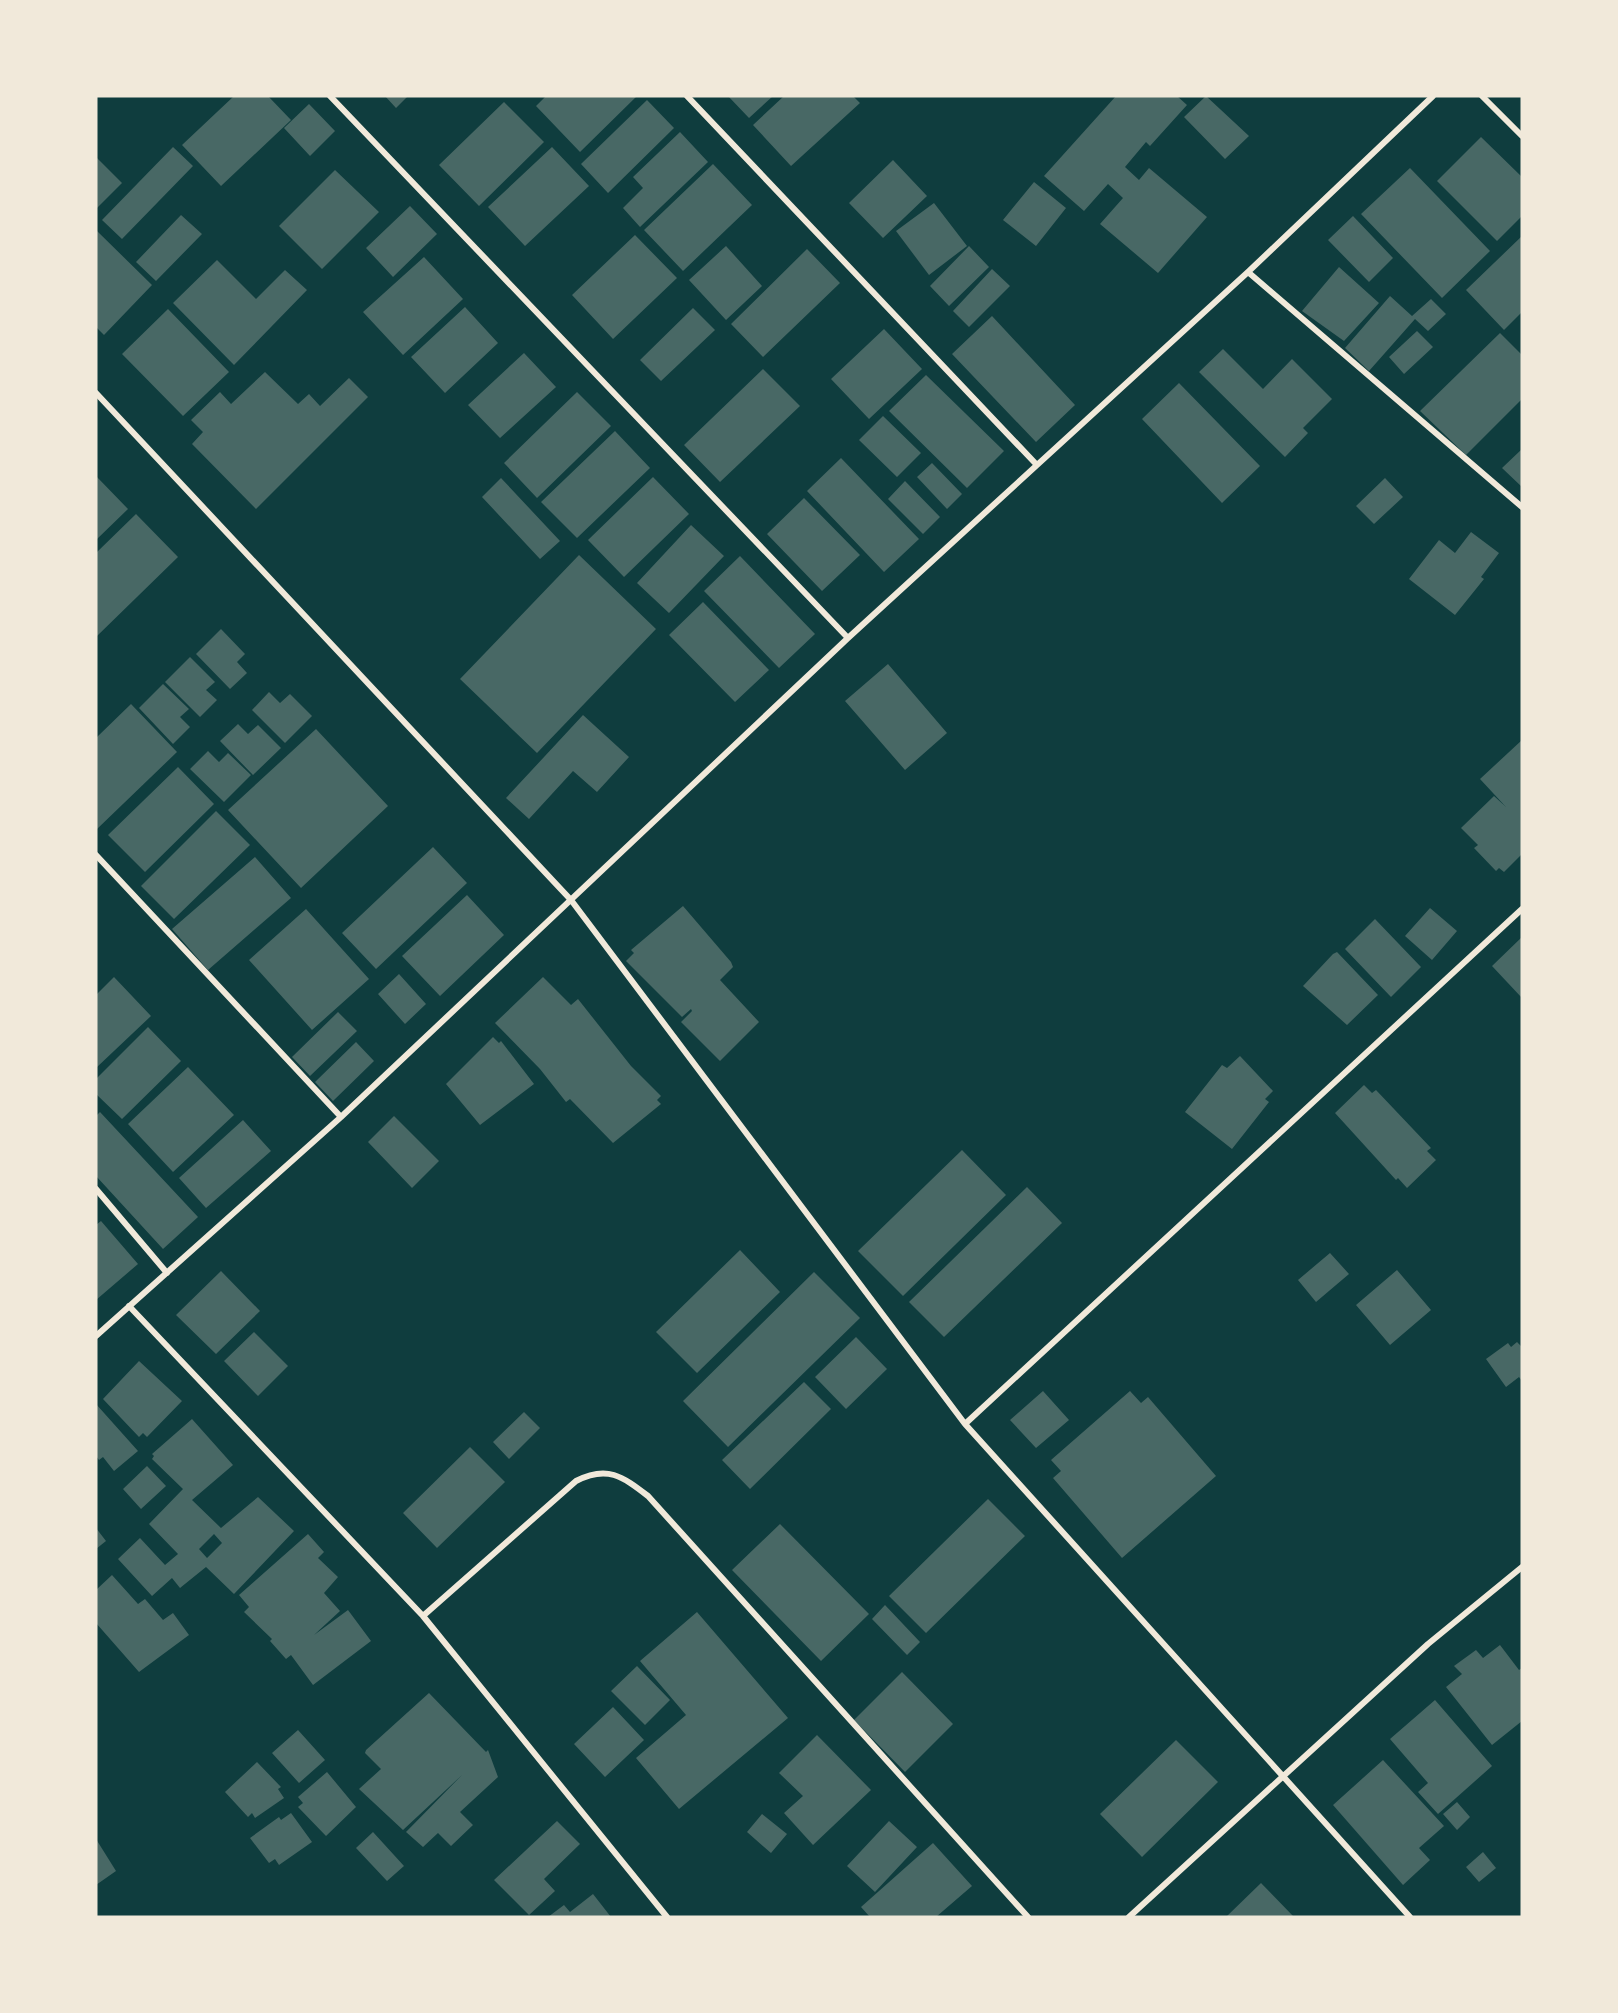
<svg xmlns="http://www.w3.org/2000/svg" width="1618" height="2013" font-family="'PT Serif',serif">
<rect width="100%" height="100%" fill="#0f3d3e"/>
<path fill="#486865" fill-rule="evenodd" d="M 234,96 L 268,96 L 291,120 L 221,186 L 182,145 Z
M 385,96 L 408,96 L 396,108 Z
M 546,96 L 637,96 L 580,152 L 536,106 Z
M 728,96 L 773,96 L 749,118 Z
M 784,96 L 853,96 L 860,103 L 791,166 L 753,125 Z
M 1116,96 L 1177,96 L 1187,105 L 1150,146 L 1146,142 L 1125,167 L 1139,180 L 1149,168 L 1207,217 L 1158,273 L 1100,224 L 1123,198 L 1108,184 L 1084,211 L 1044,176 Z
M 1206,96 L 1249,136 L 1225,159 L 1184,117 Z
M 647,100 L 674,128 L 608,193 L 581,164 Z
M 504,102 L 544,142 L 479,206 L 439,165 Z
M 309,104 L 335,131 L 310,156 L 284,128 Z
M 680,132 L 708,162 L 640,227 L 623,208 L 643,188 L 633,177 Z
M 1481,137 L 1522,177 L 1522,216 L 1497,241 L 1437,181 Z
M 173,147 L 193,166 L 122,239 L 102,220 Z
M 552,147 L 589,186 L 525,246 L 488,207 Z
M 96,157 L 122,183 L 96,209 Z
M 893,160 L 927,196 L 883,238 L 849,203 Z
M 713,164 L 752,205 L 683,271 L 644,230 Z
M 1410,168 L 1490,251 L 1442,298 L 1361,214 Z
M 335,170 L 379,212 L 322,269 L 279,226 Z
M 1034,182 L 1066,208 L 1036,246 L 1003,220 Z
M 934,203 L 967,246 L 929,275 L 896,231 Z
M 410,206 L 437,234 L 393,277 L 366,248 Z
M 181,215 L 202,234 L 156,281 L 136,262 Z
M 1353,216 L 1393,258 L 1369,282 L 1328,240 Z
M 96,230 L 152,285 L 104,335 L 96,327 Z
M 635,235 L 677,278 L 613,339 L 572,295 Z
M 1522,236 L 1522,312 L 1504,330 L 1466,290 Z
M 726,246 L 762,286 L 726,320 L 689,280 Z
M 969,246 L 989,267 L 949,306 L 930,286 Z
M 807,249 L 840,283 L 763,357 L 731,324 Z
M 424,257 L 463,299 L 403,355 L 363,312 Z
M 217,260 L 256,299 L 285,270 L 307,290 L 234,365 L 173,303 Z
M 1339,267 L 1379,303 L 1344,341 L 1302,311 Z
M 992,269 L 1010,286 L 969,327 L 953,311 Z
M 1390,296 L 1412,316 L 1431,299 L 1446,314 L 1428,331 L 1415,319 L 1369,371 L 1345,348 Z
M 465,307 L 498,343 L 445,393 L 411,357 Z
M 693,308 L 715,330 L 661,381 L 640,360 Z
M 168,309 L 229,372 L 183,416 L 122,354 Z
M 992,316 L 1075,405 L 1036,442 L 952,354 Z
M 884,329 L 922,369 L 869,419 L 831,379 Z
M 1417,331 L 1433,347 L 1404,374 L 1389,357 Z
M 1500,333 L 1522,355 L 1522,399 L 1466,455 L 1420,411 Z
M 1223,349 L 1263,389 L 1292,359 L 1332,399 L 1303,428 L 1308,433 L 1285,457 L 1199,372 Z
M 524,353 L 556,387 L 500,438 L 468,405 Z
M 763,369 L 800,406 L 720,482 L 684,445 Z
M 265,372 L 298,404 L 309,394 L 320,406 L 349,378 L 368,397 L 256,509 L 192,444 L 203,432 L 191,420 L 220,392 L 231,404 Z
M 926,375 L 1004,451 L 967,488 L 889,411 Z
M 1179,383 L 1260,466 L 1222,503 L 1142,419 Z
M 577,392 L 611,426 L 537,498 L 504,463 Z
M 883,416 L 921,453 L 897,477 L 859,440 Z
M 615,431 L 650,468 L 577,538 L 541,502 Z
M 1522,449 L 1522,487 L 1502,468 Z
M 841,458 L 919,539 L 884,572 L 807,491 Z
M 932,463 L 962,494 L 947,509 L 917,477 Z
M 96,476 L 128,509 L 96,540 Z
M 653,477 L 689,514 L 624,577 L 588,540 Z
M 501,478 L 560,541 L 540,559 L 482,497 Z
M 1385,478 L 1403,497 L 1374,524 L 1356,506 Z
M 905,481 L 940,517 L 923,534 L 888,499 Z
M 804,498 L 860,555 L 822,591 L 767,534 Z
M 136,514 L 178,557 L 96,637 L 96,553 Z
M 691,525 L 724,556 L 669,613 L 637,583 Z
M 1471,532 L 1499,553 L 1481,577 L 1484,579 L 1455,615 L 1409,579 L 1439,540 L 1455,553 Z
M 579,555 L 656,629 L 537,753 L 460,679 Z
M 740,556 L 815,634 L 779,668 L 704,591 Z
M 703,602 L 769,670 L 735,702 L 669,635 Z
M 221,629 L 245,654 L 237,662 L 247,673 L 230,689 L 196,654 Z
M 190,657 L 215,682 L 206,690 L 217,700 L 200,717 L 165,682 Z
M 888,664 L 947,733 L 905,770 L 845,701 Z
M 163,684 L 189,709 L 180,717 L 190,727 L 173,744 L 139,708 Z
M 269,692 L 280,703 L 290,694 L 312,716 L 285,743 L 252,710 Z
M 131,704 L 177,752 L 96,830 L 96,738 Z
M 583,715 L 629,757 L 597,792 L 573,771 L 529,819 L 506,798 Z
M 238,724 L 248,734 L 258,725 L 281,748 L 253,775 L 220,741 Z
M 316,729 L 388,806 L 301,888 L 228,810 Z
M 1522,740 L 1522,854 L 1504,872 L 1499,868 L 1496,871 L 1474,848 L 1478,845 L 1461,828 L 1494,796 L 1506,807 L 1480,779 Z
M 208,751 L 219,762 L 228,753 L 251,775 L 224,802 L 190,769 Z
M 178,767 L 214,804 L 145,872 L 108,835 Z
M 216,811 L 250,845 L 174,919 L 141,886 Z
M 433,847 L 467,883 L 376,969 L 342,933 Z
M 255,857 L 291,898 L 208,970 L 172,929 Z
M 467,895 L 504,935 L 440,996 L 402,956 Z
M 683,906 L 731,962 L 733,967 L 720,980 L 759,1022 L 720,1061 L 681,1022 L 692,1011 L 691,1009 L 682,1017 L 626,961 L 634,953 L 631,950 Z
M 1430,908 L 1457,931 L 1432,960 L 1405,936 Z
M 306,909 L 369,979 L 312,1030 L 249,960 Z
M 1375,919 L 1421,967 L 1391,997 L 1345,949 Z
M 1522,937 L 1522,998 L 1492,966 Z
M 1337,952 L 1378,995 L 1347,1025 L 1303,986 L 1333,954 Z
M 399,974 L 426,1004 L 405,1024 L 378,994 Z
M 114,977 L 151,1016 L 96,1068 L 96,995 Z
M 543,977 L 571,1005 L 578,999 L 631,1066 L 661,1096 L 657,1100 L 661,1104 L 613,1143 L 570,1099 L 566,1102 L 540,1069 L 495,1023 Z
M 338,1012 L 357,1031 L 310,1076 L 292,1057 Z
M 148,1027 L 181,1061 L 122,1119 L 96,1094 L 96,1079 Z
M 493,1037 L 499,1043 L 501,1041 L 534,1084 L 480,1125 L 446,1084 Z
M 356,1042 L 374,1061 L 333,1101 L 315,1082 Z
M 1240,1056 L 1273,1091 L 1265,1099 L 1269,1102 L 1232,1149 L 1185,1112 L 1222,1065 L 1227,1068 Z
M 188,1067 L 234,1115 L 173,1172 L 128,1124 Z
M 1364,1085 L 1372,1093 L 1376,1090 L 1431,1148 L 1427,1151 L 1436,1160 L 1407,1188 L 1398,1178 L 1396,1180 L 1335,1113 Z
M 100,1112 L 198,1217 L 163,1249 L 96,1176 L 96,1116 Z
M 394,1116 L 439,1161 L 412,1188 L 368,1142 Z
M 243,1120 L 271,1151 L 206,1208 L 179,1178 Z
M 962,1150 L 1006,1195 L 903,1296 L 858,1251 Z
M 1027,1187 L 1062,1223 L 944,1337 L 909,1302 Z
M 101,1221 L 138,1264 L 96,1300 L 96,1225 Z
M 740,1250 L 780,1292 L 697,1373 L 656,1332 Z
M 1330,1253 L 1349,1274 L 1316,1302 L 1298,1280 Z
M 1397,1270 L 1431,1310 L 1390,1345 L 1356,1305 Z
M 221,1271 L 260,1311 L 216,1354 L 176,1315 Z
M 814,1272 L 860,1318 L 728,1447 L 683,1401 Z
M 254,1332 L 288,1366 L 258,1396 L 224,1361 Z
M 856,1337 L 887,1369 L 846,1409 L 815,1377 Z
M 1517,1342 L 1522,1347 L 1522,1381 L 1519,1377 L 1506,1387 L 1486,1359 L 1508,1343 L 1511,1347 Z
M 139,1361 L 182,1401 L 147,1437 L 143,1433 L 139,1437 L 103,1399 Z
M 804,1382 L 831,1409 L 750,1489 L 722,1460 Z
M 1043,1391 L 1069,1420 L 1036,1448 L 1010,1420 Z
M 1130,1391 L 1141,1403 L 1148,1397 L 1216,1476 L 1122,1558 L 1053,1478 L 1061,1471 L 1051,1460 Z
M 96,1404 L 138,1451 L 114,1471 L 103,1457 L 99,1460 L 96,1456 Z
M 524,1412 L 540,1428 L 509,1459 L 493,1442 Z
M 192,1419 L 233,1465 L 192,1500 L 221,1528 L 258,1497 L 294,1531 L 234,1594 L 206,1567 L 180,1588 L 172,1578 L 152,1596 L 118,1559 L 140,1538 L 165,1565 L 178,1554 L 149,1524 L 183,1489 L 152,1459 L 154,1456 L 152,1454 ZM 214,1534 L 222,1543 L 207,1558 L 199,1549 Z
M 470,1447 L 505,1482 L 437,1548 L 403,1513 Z
M 147,1466 L 166,1486 L 141,1509 L 123,1489 Z
M 988,1499 L 1025,1536 L 926,1633 L 889,1596 Z
M 780,1524 L 869,1614 L 821,1661 L 732,1570 Z
M 96,1528 L 106,1541 L 96,1549 Z
M 308,1534 L 324,1552 L 318,1558 L 338,1577 L 324,1593 L 340,1611 L 314,1635 L 348,1610 L 371,1641 L 313,1685 L 291,1655 L 286,1659 L 270,1641 L 272,1639 L 244,1612 L 249,1607 L 239,1595 Z
M 112,1575 L 138,1604 L 145,1599 L 163,1620 L 173,1613 L 189,1635 L 139,1672 L 96,1623 L 96,1590 Z
M 885,1605 L 920,1642 L 907,1655 L 872,1619 Z
M 697,1612 L 788,1718 L 679,1809 L 636,1758 L 686,1715 L 640,1661 Z
M 1500,1645 L 1519,1670 L 1522,1668 L 1522,1721 L 1492,1745 L 1446,1687 L 1462,1674 L 1454,1666 L 1476,1650 L 1483,1658 Z
M 637,1666 L 670,1700 L 645,1725 L 611,1691 Z
M 902,1672 L 953,1724 L 905,1772 L 854,1720 Z
M 429,1693 L 486,1752 L 488,1750 L 498,1777 L 460,1812 L 473,1825 L 451,1846 L 438,1833 L 423,1847 L 406,1832 L 462,1775 L 403,1830 L 359,1789 L 381,1769 L 365,1753 L 366,1750 Z
M 1435,1700 L 1492,1766 L 1438,1814 L 1418,1792 L 1428,1783 L 1390,1739 Z
M 613,1707 L 644,1740 L 605,1777 L 574,1744 Z
M 298,1730 L 325,1760 L 299,1783 L 272,1753 Z
M 817,1735 L 871,1790 L 813,1845 L 784,1813 L 803,1796 L 779,1773 Z
M 1176,1740 L 1218,1782 L 1142,1857 L 1100,1814 Z
M 1383,1760 L 1444,1826 L 1419,1848 L 1430,1860 L 1403,1885 L 1333,1805 Z
M 257,1762 L 281,1787 L 278,1789 L 284,1798 L 255,1818 L 252,1813 L 248,1817 L 225,1792 Z
M 327,1772 L 356,1807 L 326,1836 L 298,1807 L 303,1803 L 298,1797 Z
M 1457,1802 L 1470,1817 L 1457,1830 L 1443,1814 Z
M 291,1813 L 312,1842 L 279,1865 L 275,1859 L 269,1863 L 250,1838 L 279,1817 L 281,1820 Z
M 762,1814 L 787,1834 L 771,1853 L 747,1832 Z
M 557,1821 L 580,1844 L 544,1879 L 555,1891 L 529,1915 L 494,1880 Z
M 889,1821 L 917,1847 L 875,1892 L 847,1866 Z
M 373,1832 L 404,1866 L 387,1881 L 356,1848 Z
M 96,1839 L 116,1871 L 96,1885 Z
M 933,1843 L 972,1886 L 936,1917 L 870,1917 L 861,1907 Z
M 1483,1852 L 1496,1868 L 1479,1882 L 1466,1867 Z
M 1261,1883 L 1294,1917 L 1226,1917 Z
M 593,1894 L 611,1917 L 548,1917 L 564,1905 L 570,1912 Z"/>
<g fill="none" stroke-linecap="round" stroke-linejoin="round">
<path stroke="#f1e9da" stroke-width="6" d="M 330,96 L 848,638
M 687,96 L 1036,464
M 1482,96 L 1522,136
M 1248,272 L 1522,507
M 96,393 L 571,900 L 965,1424 L 1410,1917
M 96,855 L 341,1117
M 96,1189 L 167,1273
M 129,1306 L 423,1616 L 667,1917
M 96,1336 L 341,1117 L 848,638 L 1248,272 L 1433,96
M 965,1424 L 1522,909
M 423,1616 L 576,1481 C 607,1465 622,1476 648,1496 L 1028,1917
M 1129,1917 L 1428,1644 L 1522,1567"/>
</g>
<rect width="1618" height="2013" fill="none" stroke="#f1e9da" stroke-width="195"/>
</svg>
